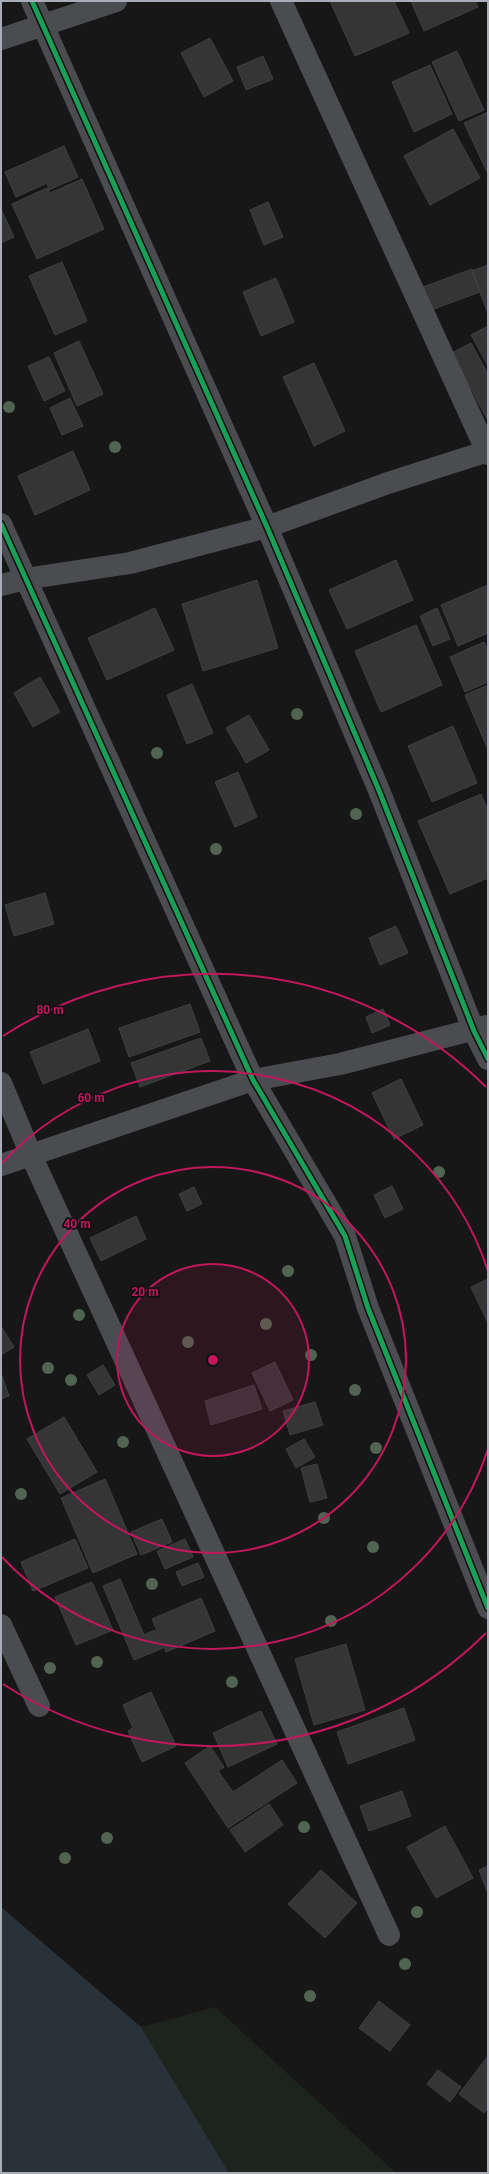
<svg xmlns="http://www.w3.org/2000/svg" width="489" height="2174" font-family="Roboto,sans-serif">
<rect width="100%" height="100%" fill="#171717"/>
<path fill="#1d241e" d="M 215,2007 L 396,2173 L 229,2173 L 141,2027 Z"/>
<path fill="#2a3239" d="M 1,1907 L 141,2027 L 229,2173 L 1,2173 Z"/>
<path fill="#353536" stroke="#3f4043" d="M 330,1 L 394,1 L 409,33 L 355,56 Z
M 411,1 L 475,1 L 478,7 L 424,31 Z
M 210,38 L 233,81 L 204,97 L 181,53 Z
M 457,51 L 484,110 L 459,121 L 432,62 Z
M 263,56 L 273,79 L 246,90 L 237,67 Z
M 430,65 L 452,114 L 414,132 L 392,82 Z
M 488,112 L 488,174 L 464,123 Z
M 453,129 L 480,178 L 430,205 L 404,156 Z
M 64,146 L 78,177 L 49,190 L 47,183 L 16,197 L 5,172 Z
M 82,179 L 104,229 L 37,259 L 12,204 L 47,188 L 50,193 Z
M 268,202 L 283,237 L 264,245 L 250,210 Z
M 1,209 L 14,237 L 1,243 Z
M 62,262 L 87,321 L 55,335 L 29,276 Z
M 488,265 L 488,311 L 487,311 L 472,271 Z
M 472,269 L 480,292 L 431,310 L 423,287 Z
M 276,278 L 294,322 L 261,336 L 243,292 Z
M 488,326 L 488,366 L 471,335 Z
M 79,341 L 103,394 L 77,406 L 54,353 Z
M 471,343 L 488,374 L 487,419 L 452,353 Z
M 49,357 L 65,391 L 44,401 L 28,366 Z
M 314,363 L 345,431 L 314,446 L 283,377 Z
M 70,398 L 83,426 L 62,435 L 50,408 Z
M 73,451 L 90,490 L 35,515 L 18,476 Z
M 396,560 L 413,600 L 347,629 L 329,590 Z
M 257,580 L 278,648 L 203,671 L 182,604 Z
M 488,585 L 488,633 L 458,646 L 441,605 Z
M 155,608 L 174,650 L 107,680 L 88,638 Z
M 437,608 L 450,639 L 433,646 L 420,616 Z
M 416,625 L 442,685 L 381,712 L 355,651 Z
M 484,642 L 488,650 L 488,682 L 465,692 L 450,657 Z
M 40,677 L 60,712 L 33,727 L 14,693 Z
M 192,684 L 213,733 L 187,744 L 167,695 Z
M 488,685 L 488,750 L 465,695 Z
M 249,715 L 269,750 L 246,763 L 226,728 Z
M 453,726 L 477,783 L 432,802 L 408,746 Z
M 238,772 L 257,817 L 235,827 L 215,782 Z
M 481,794 L 488,811 L 488,878 L 450,894 L 418,821 Z
M 45,893 L 54,924 L 14,936 L 5,905 Z
M 396,926 L 408,953 L 380,965 L 369,938 Z
M 190,1004 L 200,1032 L 129,1057 L 119,1028 Z
M 383,1009 L 390,1025 L 372,1033 L 366,1017 Z
M 88,1029 L 100,1061 L 43,1084 L 30,1052 Z
M 201,1038 L 210,1061 L 140,1087 L 131,1063 Z
M 401,1079 L 423,1125 L 394,1139 L 372,1093 Z
M 392,1186 L 403,1209 L 385,1218 L 374,1195 Z
M 194,1187 L 202,1204 L 187,1211 L 179,1194 Z
M 136,1216 L 146,1239 L 101,1261 L 90,1238 Z
M 488,1279 L 488,1323 L 471,1287 Z
M 1,1326 L 14,1347 L 1,1355 Z
M 275,1362 L 293,1400 L 270,1411 L 252,1373 Z
M 103,1365 L 115,1385 L 99,1395 L 87,1375 Z
M 1,1373 L 9,1396 L 1,1399 Z
M 254,1385 L 262,1409 L 211,1425 L 205,1401 Z
M 315,1402 L 323,1425 L 290,1435 L 283,1411 Z
M 64,1417 L 97,1472 L 60,1494 L 27,1439 Z
M 304,1439 L 315,1457 L 296,1468 L 286,1449 Z
M 317,1464 L 327,1498 L 310,1502 L 301,1468 Z
M 105,1479 L 137,1554 L 93,1573 L 61,1498 Z
M 162,1519 L 172,1542 L 141,1555 L 131,1532 Z
M 75,1539 L 88,1568 L 33,1591 L 21,1562 Z
M 185,1539 L 193,1557 L 165,1569 L 157,1551 Z
M 198,1563 L 204,1577 L 182,1586 L 176,1572 Z
M 120,1579 L 144,1635 L 155,1630 L 163,1648 L 134,1660 L 103,1586 Z
M 92,1582 L 113,1630 L 76,1645 L 55,1597 Z
M 201,1598 L 215,1631 L 166,1652 L 152,1619 Z
M 346,1644 L 365,1710 L 314,1725 L 295,1659 Z
M 151,1692 L 176,1746 L 142,1762 L 128,1731 L 133,1728 L 123,1705 Z
M 404,1708 L 415,1740 L 348,1764 L 337,1732 Z
M 261,1711 L 277,1744 L 228,1767 L 213,1733 Z
M 210,1746 L 224,1767 L 218,1771 L 233,1792 L 282,1760 L 297,1783 L 228,1828 L 185,1763 Z
M 402,1791 L 411,1816 L 369,1831 L 360,1806 Z
M 269,1804 L 283,1825 L 245,1852 L 230,1830 Z
M 445,1826 L 473,1878 L 436,1898 L 407,1847 Z
M 488,1866 L 488,1890 L 487,1891 L 479,1870 Z
M 321,1870 L 357,1903 L 325,1938 L 288,1904 Z
M 379,2001 L 410,2025 L 390,2051 L 359,2028 Z
M 488,2056 L 488,2108 L 484,2113 L 459,2094 Z
M 438,2070 L 461,2087 L 450,2102 L 427,2084 Z"/>
<g fill="none" stroke-linecap="round" stroke-linejoin="round">
<path stroke="#4b4c50" stroke-width="22" d="M 32,1 L 267,527 L 378,788 L 474,1031 L 488,1059
M 281,1 L 488,454
M 1,39 L 116,1
M 1,524 L 253,1080 L 345,1236 L 368,1308 L 488,1608
M 1,585 L 25,579 L 130,563 L 267,527 L 388,483 L 488,451
M 1,1083 L 31,1155 L 389,1935
M 1,1165 L 253,1080 L 340,1064 L 487,1026
M 1,1625 L 39,1706"/>
<defs>
<path id="cycleway" d="M 32,1 L 267,527 L 378,788 L 474,1031 L 488,1059
M 1,524 L 253,1080 L 345,1236 L 368,1308 L 488,1608"/>
</defs>
<use href="#cycleway" stroke="#111113" stroke-width="8"/>
<use href="#cycleway" stroke="#1a9f57" stroke-width="5"/>
</g>
<g fill="#506451">
<circle cx="9" cy="407" r="6"/>
<circle cx="115" cy="447" r="6"/>
<circle cx="297" cy="714" r="6"/>
<circle cx="157" cy="753" r="6"/>
<circle cx="356" cy="814" r="6"/>
<circle cx="216" cy="849" r="6"/>
<circle cx="439" cy="1172" r="6"/>
<circle cx="288" cy="1271" r="6"/>
<circle cx="79" cy="1315" r="6"/>
<circle cx="266" cy="1324" r="6"/>
<circle cx="188" cy="1342" r="6"/>
<circle cx="311" cy="1355" r="6"/>
<circle cx="48" cy="1368" r="6"/>
<circle cx="71" cy="1380" r="6"/>
<circle cx="355" cy="1390" r="6"/>
<circle cx="123" cy="1442" r="6"/>
<circle cx="376" cy="1448" r="6"/>
<circle cx="21" cy="1494" r="6"/>
<circle cx="324" cy="1518" r="6"/>
<circle cx="373" cy="1547" r="6"/>
<circle cx="152" cy="1584" r="6"/>
<circle cx="331" cy="1621" r="6"/>
<circle cx="97" cy="1662" r="6"/>
<circle cx="50" cy="1668" r="6"/>
<circle cx="232" cy="1682" r="6"/>
<circle cx="304" cy="1827" r="6"/>
<circle cx="107" cy="1838" r="6"/>
<circle cx="65" cy="1858" r="6"/>
<circle cx="417" cy="1912" r="6"/>
<circle cx="405" cy="1964" r="6"/>
<circle cx="310" cy="1996" r="6"/>
</g>
<circle cx="213" cy="1360" r="96" fill="#c2185b" fill-opacity=".12"/>
<g fill="none" stroke="#c2185b" stroke-width="2">
<circle cx="213" cy="1360" r="96"/>
<circle cx="213" cy="1360" r="193"/>
<path d="M488 1449A289 289 0 0 1 2 1557M2 1163A289 289 0 0 1 488 1271"/>
<path d="M486 1633A386 386 0 0 1 3 1684M3 1036A386 386 0 0 1 486 1087"/>
</g>
<circle cx="213" cy="1360" r="6" fill="#c2185b" stroke="#111113" stroke-width="2"/>
<g font-size="12" text-anchor="middle" font-weight="bold" fill="#c2185b" stroke="#111113" stroke-width="3.5" stroke-linejoin="round" paint-order="stroke">
<text x="50" y="1014">80 m</text>
<text x="91" y="1102">60 m</text>
<text x="77" y="1228">40 m</text>
<text x="145" y="1296">20 m</text>
</g>
<rect width="489" height="2174" fill="none" stroke="#a8adb8" stroke-width="4"/>
</svg>
